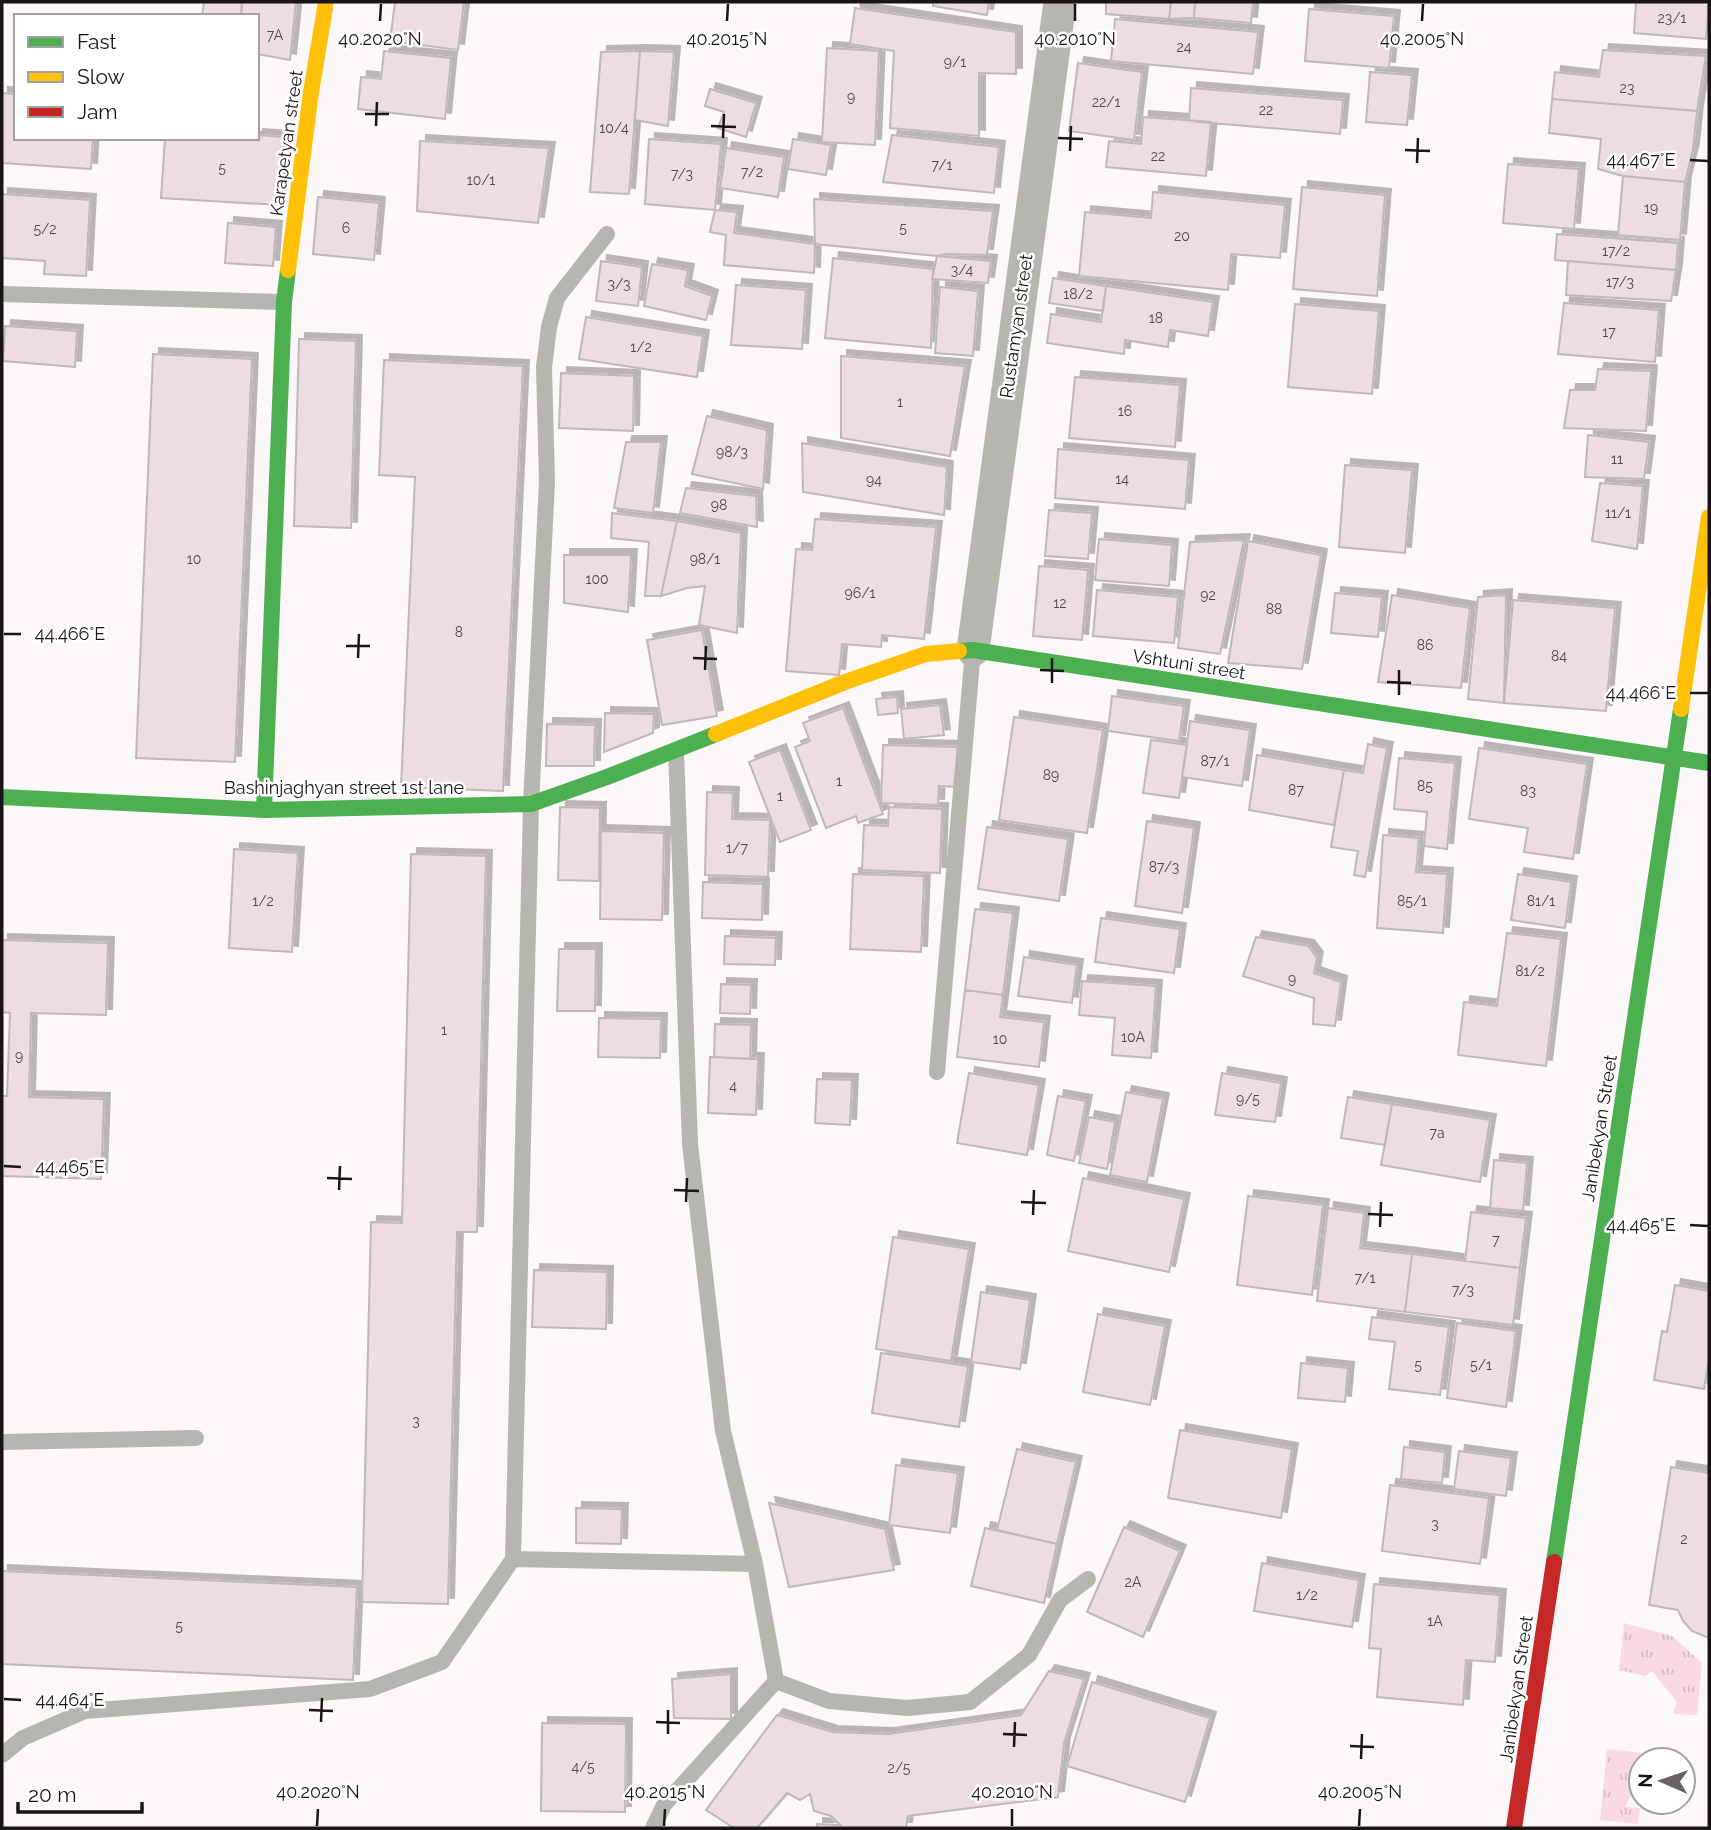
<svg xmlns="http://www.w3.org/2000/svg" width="1711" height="1830" font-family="Raleway,sans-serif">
<defs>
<pattern id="grass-tufts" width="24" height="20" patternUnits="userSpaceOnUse" patternTransform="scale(1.75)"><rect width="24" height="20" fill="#fad9e7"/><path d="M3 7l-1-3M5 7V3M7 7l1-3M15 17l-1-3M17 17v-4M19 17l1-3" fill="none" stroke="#d6b9c5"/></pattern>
<filter id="shadow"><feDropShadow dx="6" dy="-6" stdDeviation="0" flood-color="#0004"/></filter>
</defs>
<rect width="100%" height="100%" fill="#fcf7f9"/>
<path fill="url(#grass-tufts)" d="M 1624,1623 L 1672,1636 L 1702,1663 L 1697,1715 L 1673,1714 L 1677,1702 L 1652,1671 L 1645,1676 L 1619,1670 Z
M 1607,1749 L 1643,1753 L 1655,1749 L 1649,1760 L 1641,1760 L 1641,1776 L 1625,1807 L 1640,1808 L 1638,1824 L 1600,1820 Z"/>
<path fill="#eddce4" stroke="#beb8bb" stroke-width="2" filter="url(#shadow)" d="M 204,2 L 242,2 L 241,16 L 202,16 Z
M 242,2 L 296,2 L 290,60 L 257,54 L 257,16 L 241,16 Z
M 395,2 L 464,2 L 458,50 L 390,41 Z
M 933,2 L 989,2 L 987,15 L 933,6 Z
M 1106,2 L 1171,2 L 1169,19 L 1106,14 Z
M 1171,2 L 1195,2 L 1194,18 L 1169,19 Z
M 1195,2 L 1253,2 L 1251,23 L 1194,18 Z
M 1636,2 L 1709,2 L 1706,39 L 1634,33 Z
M 855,8 L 1016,32 L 1016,74 L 979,73 L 979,136 L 890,128 L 894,51 L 850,44 Z
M 1309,9 L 1394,16 L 1389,68 L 1305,61 Z
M 1115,19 L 1258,32 L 1253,74 L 1111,61 Z
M 827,48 L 879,51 L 875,145 L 822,142 Z
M 1603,50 L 1706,56 L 1697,111 L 1552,99 L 1555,72 L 1599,77 Z
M 384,51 L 451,58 L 445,119 L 358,109 L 361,77 L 381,79 Z
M 640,51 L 674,52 L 668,126 L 635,120 Z
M 640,51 L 629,194 L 590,192 L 601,52 Z
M 1078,63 L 1142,72 L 1134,140 L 1069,131 Z
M 1370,72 L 1412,75 L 1407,125 L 1366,122 Z
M 1191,88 L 1343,100 L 1340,134 L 1189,121 Z
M 710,89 L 756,103 L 746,137 L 718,128 L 724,112 L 705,106 Z
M 2,93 L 16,94 L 16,138 L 93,138 L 91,169 L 2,163 Z
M 1552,99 L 1697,111 L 1693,149 L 1685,182 L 1623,176 L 1598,169 L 1601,139 L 1549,133 Z
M 1143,117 L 1211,122 L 1206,176 L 1106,167 L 1109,141 L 1141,144 Z
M 257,135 L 284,137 L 279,205 L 161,198 L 165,138 L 257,138 Z
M 892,135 L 999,147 L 994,193 L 883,182 Z
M 649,139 L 721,144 L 715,210 L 645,204 Z
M 793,139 L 831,145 L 826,175 L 788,169 Z
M 420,141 L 549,148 L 538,223 L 417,211 Z
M 726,148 L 784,157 L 778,197 L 720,188 Z
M 1508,164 L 1579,169 L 1574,229 L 1503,223 Z
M 1623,176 L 1685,182 L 1680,240 L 1618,235 Z
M 1302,187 L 1385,195 L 1377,296 L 1293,289 Z
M 1153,192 L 1285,205 L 1280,258 L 1231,254 L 1228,290 L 1079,276 L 1085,212 L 1151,218 Z
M 2,194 L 90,200 L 86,276 L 44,274 L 45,261 L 2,258 Z
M 318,197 L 379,203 L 374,260 L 313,254 Z
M 814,199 L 993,211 L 987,255 L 946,254 L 937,256 L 815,244 Z
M 715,210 L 737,212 L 734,233 L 815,244 L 814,273 L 724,265 L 726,235 L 710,232 Z
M 228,223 L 276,227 L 273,266 L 225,263 Z
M 1557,234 L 1678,243 L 1676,270 L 1555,260 Z
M 937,256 L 991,261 L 988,283 L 932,279 Z
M 833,258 L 933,269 L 931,348 L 825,338 Z
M 601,261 L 642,267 L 638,306 L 596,301 Z
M 1568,261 L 1676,270 L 1671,301 L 1566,295 Z
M 652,264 L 688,270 L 685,286 L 712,296 L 706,320 L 644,306 Z
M 1053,278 L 1106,286 L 1103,311 L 1049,303 Z
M 736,285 L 806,290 L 802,349 L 731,345 Z
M 1106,286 L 1213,302 L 1208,336 L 1170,330 L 1168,347 L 1125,340 L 1124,354 L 1047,343 L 1051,314 L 1101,322 Z
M 940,287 L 978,291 L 973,356 L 935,353 Z
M 1564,303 L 1659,310 L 1655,362 L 1558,354 Z
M 1295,304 L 1379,311 L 1372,394 L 1288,387 Z
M 586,317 L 703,336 L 697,377 L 579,359 Z
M 5,326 L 77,331 L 75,367 L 3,361 Z
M 299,339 L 356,341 L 351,528 L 294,526 Z
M 153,354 L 252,359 L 235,762 L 136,758 Z
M 841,356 L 965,366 L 950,456 L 841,438 Z
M 384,360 L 523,366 L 503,791 L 401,787 L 415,477 L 379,475 Z
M 1598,369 L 1651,371 L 1646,431 L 1564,428 L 1570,390 L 1595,390 Z
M 561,373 L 634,376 L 633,431 L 559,428 Z
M 1075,377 L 1180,385 L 1175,447 L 1069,438 Z
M 707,416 L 767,430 L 763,489 L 692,474 Z
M 1588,435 L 1649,442 L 1644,479 L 1585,477 Z
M 626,442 L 661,442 L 653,513 L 614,508 Z
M 802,443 L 947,467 L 944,515 L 803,492 Z
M 1058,449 L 1189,460 L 1185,509 L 1055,498 Z
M 1345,465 L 1412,470 L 1405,553 L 1339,547 Z
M 1600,483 L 1643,486 L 1637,549 L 1592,541 Z
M 686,488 L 756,496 L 757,527 L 680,513 Z
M 1049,510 L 1092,513 L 1088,559 L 1045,556 Z
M 612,513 L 677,521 L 661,596 L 645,596 L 649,542 L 611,538 Z
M 815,519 L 936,527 L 924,639 L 882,635 L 881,647 L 842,644 L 839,675 L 786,671 L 796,549 L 812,550 Z
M 677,521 L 741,533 L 737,633 L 699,625 L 705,586 L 687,588 L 661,596 Z
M 1099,539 L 1172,545 L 1169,586 L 1095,580 Z
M 1244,540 L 1220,654 L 1178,648 L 1190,542 Z
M 1248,541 L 1321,555 L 1302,669 L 1228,663 Z
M 564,555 L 631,555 L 628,612 L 564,603 Z
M 1039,566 L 1088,570 L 1082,640 L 1033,636 Z
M 1097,590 L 1178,597 L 1174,643 L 1093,636 Z
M 1335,593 L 1382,597 L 1378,637 L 1331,633 Z
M 1392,595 L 1470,608 L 1461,688 L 1378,682 Z
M 1506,595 L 1504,703 L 1468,699 L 1478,597 Z
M 1513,600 L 1615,608 L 1606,711 L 1504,703 Z
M 702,630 L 717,716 L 662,725 L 647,640 Z
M 1112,696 L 1184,706 L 1179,741 L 1108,731 Z
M 897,697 L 898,713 L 878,715 L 876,699 Z
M 940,705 L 944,735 L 904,739 L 901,709 Z
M 843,708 L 883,814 L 858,823 L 856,816 L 826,828 L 795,747 L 810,741 L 803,723 Z
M 605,713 L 654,714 L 653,733 L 604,752 Z
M 1014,717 L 1103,730 L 1087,833 L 999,820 Z
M 1190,721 L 1250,730 L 1242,786 L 1182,777 Z
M 547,724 L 595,725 L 594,766 L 546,766 Z
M 1151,740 L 1187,745 L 1179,798 L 1143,793 Z
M 1368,744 L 1387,748 L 1365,877 L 1354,875 L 1358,851 L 1331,847 L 1344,770 L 1363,773 Z
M 883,745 L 958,747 L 956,787 L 939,786 L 938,805 L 881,803 Z
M 1479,748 L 1587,764 L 1573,859 L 1524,852 L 1528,828 L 1469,819 Z
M 780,750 L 811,830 L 780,842 L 749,762 Z
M 1257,755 L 1344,770 L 1334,825 L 1249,810 Z
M 1399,758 L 1455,763 L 1447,849 L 1424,846 L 1427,812 L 1394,809 Z
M 707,792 L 733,793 L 732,819 L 770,820 L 768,877 L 705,875 Z
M 560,807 L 600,808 L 599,881 L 558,880 Z
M 889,807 L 942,809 L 940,873 L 862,870 L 864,825 L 888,826 Z
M 1147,821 L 1194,828 L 1182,913 L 1135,906 Z
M 987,827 L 1068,839 L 1059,901 L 978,889 Z
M 601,831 L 664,833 L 662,920 L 600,919 Z
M 1383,835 L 1419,838 L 1416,872 L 1447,874 L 1443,933 L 1377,928 Z
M 234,849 L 298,853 L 292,952 L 229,948 Z
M 411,854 L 486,856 L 477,1232 L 457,1232 L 448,1604 L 362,1602 L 371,1222 L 402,1223 Z
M 853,874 L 924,876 L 921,952 L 850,949 Z
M 1518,874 L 1571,882 L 1565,928 L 1511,920 Z
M 703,882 L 763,884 L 762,920 L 702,918 Z
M 975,909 L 1013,913 L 1003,995 L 965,990 Z
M 1101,918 L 1180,929 L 1174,973 L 1095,962 Z
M 1507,933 L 1561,939 L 1546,1066 L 1458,1055 L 1464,1002 L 1497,1006 Z
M 725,936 L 776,938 L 775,965 L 724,964 Z
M 1256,937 L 1308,946 L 1317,958 L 1314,973 L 1341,982 L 1335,1026 L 1313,1024 L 1314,998 L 1243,976 Z
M 2,940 L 108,943 L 106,1015 L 31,1013 L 29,1097 L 104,1099 L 101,1179 L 2,1176 L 2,1096 L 7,1096 L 10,1013 L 2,1012 Z
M 559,949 L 596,949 L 595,1011 L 557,1011 Z
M 1024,957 L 1077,965 L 1072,1003 L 1018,996 Z
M 1082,981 L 1156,986 L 1151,1058 L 1112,1055 L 1115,1018 L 1079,1015 Z
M 721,984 L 751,985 L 750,1014 L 720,1013 Z
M 965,990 L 1003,995 L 1000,1017 L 1044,1022 L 1039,1067 L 957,1057 Z
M 599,1018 L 661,1019 L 660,1058 L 598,1057 Z
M 715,1024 L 751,1025 L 750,1059 L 714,1057 Z
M 710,1057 L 758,1059 L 756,1115 L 708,1113 Z
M 969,1073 L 1039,1085 L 1027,1155 L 957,1143 Z
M 1222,1073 L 1281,1083 L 1275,1122 L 1215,1115 Z
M 817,1079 L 852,1080 L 850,1125 L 815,1123 Z
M 1126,1092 L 1163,1099 L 1147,1182 L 1110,1175 Z
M 1058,1096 L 1086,1101 L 1074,1161 L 1047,1155 Z
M 1348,1097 L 1392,1104 L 1385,1145 L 1341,1138 Z
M 1392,1104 L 1490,1120 L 1480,1182 L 1381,1165 Z
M 1089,1117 L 1115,1122 L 1107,1169 L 1079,1163 Z
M 1494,1160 L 1527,1163 L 1523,1211 L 1490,1208 Z
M 1083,1178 L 1184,1199 L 1169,1272 L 1068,1251 Z
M 1248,1196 L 1323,1205 L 1312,1295 L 1237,1285 Z
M 1328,1208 L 1364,1213 L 1360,1248 L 1412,1254 L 1405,1312 L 1317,1301 Z
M 1471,1212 L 1526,1218 L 1520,1268 L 1465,1261 Z
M 893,1237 L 969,1249 L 951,1361 L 876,1349 Z
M 1412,1254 L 1520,1268 L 1513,1325 L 1405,1312 Z
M 534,1270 L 607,1272 L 606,1329 L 532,1327 Z
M 1675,1285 L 1709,1291 L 1709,1359 L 1704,1389 L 1654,1380 L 1662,1331 L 1667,1332 Z
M 981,1292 L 1030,1300 L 1020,1369 L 971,1362 Z
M 1098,1314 L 1165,1326 L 1150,1405 L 1083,1392 Z
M 1372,1317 L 1449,1327 L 1440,1395 L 1389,1389 L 1395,1342 L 1369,1339 Z
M 1457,1323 L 1516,1331 L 1506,1407 L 1447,1398 Z
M 881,1353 L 968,1366 L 959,1427 L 872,1413 Z
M 1301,1363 L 1348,1368 L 1345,1402 L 1298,1398 Z
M 1180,1430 L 1292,1449 L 1281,1518 L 1168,1498 Z
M 1404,1447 L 1445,1452 L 1442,1483 L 1401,1479 Z
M 1017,1449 L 1076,1462 L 1057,1544 L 997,1530 Z
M 1459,1451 L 1511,1458 L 1506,1496 L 1454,1489 Z
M 896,1465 L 958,1473 L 950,1533 L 889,1525 Z
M 1671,1467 L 1709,1473 L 1709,1638 L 1692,1631 L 1683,1621 L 1678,1610 L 1649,1605 Z
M 1390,1485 L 1489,1498 L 1480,1564 L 1382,1551 Z
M 769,1503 L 885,1529 L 894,1570 L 789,1587 Z
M 576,1508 L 622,1509 L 621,1544 L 576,1543 Z
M 1124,1527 L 1180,1551 L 1143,1637 L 1087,1612 Z
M 985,1528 L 1057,1544 L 1044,1603 L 971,1586 Z
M 1262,1563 L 1359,1580 L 1352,1627 L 1254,1611 Z
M 2,1571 L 357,1587 L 353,1680 L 2,1664 Z
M 1374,1584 L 1500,1595 L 1495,1662 L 1466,1660 L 1463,1705 L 1377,1697 L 1381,1649 L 1369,1648 Z
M 1049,1671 L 1084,1679 L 1064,1743 L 1058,1797 L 908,1816 L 906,1828 L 817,1828 L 817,1824 L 840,1825 L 831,1816 L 814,1811 L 810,1794 L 800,1800 L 787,1793 L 757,1828 L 734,1828 L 706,1810 L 777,1715 L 832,1732 L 888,1734 L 1021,1715 Z
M 731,1674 L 731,1719 L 674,1718 L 672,1679 Z
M 1092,1682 L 1210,1718 L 1185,1802 L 1067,1766 Z
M 542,1723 L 626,1724 L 625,1812 L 541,1811 Z"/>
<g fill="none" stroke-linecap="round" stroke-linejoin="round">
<path stroke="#b5b6af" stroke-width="16" d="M 2,294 L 284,302
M 676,750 L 690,1144 L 723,1431 L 755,1564 L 776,1681
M 937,1072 L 973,650
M 2,1442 L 196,1438
M 513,1559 L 531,804 L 547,482 L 544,367 L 549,327 L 557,298 L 607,234
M 776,1681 L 829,1701 L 907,1708 L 970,1702 L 1029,1655 L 1060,1600 L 1088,1579
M 2,1755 L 23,1738 L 85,1711 L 370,1689 L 442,1662 L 513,1559 L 755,1564
M 653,1828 L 664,1805 L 776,1681"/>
<path stroke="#b5b6af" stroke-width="33" d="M 973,650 L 1060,2"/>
<path stroke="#4caf50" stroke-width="16" d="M 959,651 L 973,650 L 1709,763
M 2,797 L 264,810 L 531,804 L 607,777 L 716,734
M 264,810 L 284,302 L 288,270
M 1554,1562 L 1681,709"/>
<path stroke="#ffc107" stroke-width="16" d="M 288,270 L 311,92 L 326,2
M 1681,709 L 1709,517
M 716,734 L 845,682 L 926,654 L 959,651"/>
<path stroke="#c62828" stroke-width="16" d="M 1514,1828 L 1554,1562"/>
</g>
<path fill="none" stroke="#1b1417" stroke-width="2.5" d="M 380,21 L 381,4M 727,21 L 728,4M 1075,21 L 1075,4M 1422,21 L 1423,4M 365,114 L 389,114M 376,126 L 377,102M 711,126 L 736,127M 723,138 L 724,114M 1058,138 L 1083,139M 1405,150 L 1430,151M 1070,151 L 1071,126M 1690,160 L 1708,161M 1417,163 L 1418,138M 4,634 L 21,634M 346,646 L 370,646M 358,658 L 359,634M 693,658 L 717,659M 705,670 L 706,646M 1040,670 L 1064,671M 1387,682 L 1411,683M 1052,683 L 1052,658M 1690,693 L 1708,693M 1399,695 L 1399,670M 4,1166 L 21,1167M 327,1178 L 352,1179M 339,1190 L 340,1166M 674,1190 L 699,1191M 686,1202 L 687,1178M 1021,1202 L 1046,1203M 1368,1214 L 1393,1215M 1033,1215 L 1034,1190M 1690,1225 L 1708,1226M 1380,1227 L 1381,1202M 4,1699 L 21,1700M 309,1710 L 333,1711M 321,1722 L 322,1698M 656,1722 L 680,1723M 668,1734 L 668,1710M 1003,1734 L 1027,1735M 1350,1746 L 1374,1747M 1014,1747 L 1015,1722M 1361,1759 L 1362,1734M 317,1826 L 318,1809M 664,1826 L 665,1809M 1012,1826 L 1012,1809M 1359,1826 L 1360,1809"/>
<g text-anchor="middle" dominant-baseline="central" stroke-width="5" stroke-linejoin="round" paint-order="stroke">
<g font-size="14" fill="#50464a">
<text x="1672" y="18">23/1</text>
<text x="275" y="35">7A</text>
<text x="1184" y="47">24</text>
<text x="955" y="62">9/1</text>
<text x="1627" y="88">23</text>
<text x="851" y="97">9</text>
<text x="1106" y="102">22/1</text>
<text x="1266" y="110">22</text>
<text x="614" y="128">10/4</text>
<text x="1158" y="156">22</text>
<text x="942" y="165">7/1</text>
<text x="222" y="168">5</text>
<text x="752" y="172">7/2</text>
<text x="682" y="174">7/3</text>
<text x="481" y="180">10/1</text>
<text x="1651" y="208">19</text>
<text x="346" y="228">6</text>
<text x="903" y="228">5</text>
<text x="45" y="229">5/2</text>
<text x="1182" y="236">20</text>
<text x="1616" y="251">17/2</text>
<text x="962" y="270">3/4</text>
<text x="1620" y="282">17/3</text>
<text x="619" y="284">3/3</text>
<text x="1078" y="294">18/2</text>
<text x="1156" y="318">18</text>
<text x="1609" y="332">17</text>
<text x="641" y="347">1/2</text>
<text x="900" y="402">1</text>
<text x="1125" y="411">16</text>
<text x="732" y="452">98/3</text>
<text x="1617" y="459">11</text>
<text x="1122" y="479">14</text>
<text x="874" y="480">94</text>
<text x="719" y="505">98</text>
<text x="1618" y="513">11/1</text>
<text x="194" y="559">10</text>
<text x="705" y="559">98/1</text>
<text x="597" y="579">100</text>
<text x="860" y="593">96/1</text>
<text x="1208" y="595">92</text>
<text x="1060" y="603">12</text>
<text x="1274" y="609">88</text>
<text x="459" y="632">8</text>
<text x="1425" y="645">86</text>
<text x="1559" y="656">84</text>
<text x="1215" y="761">87/1</text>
<text x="1051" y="775">89</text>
<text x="839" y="781">1</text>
<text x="1425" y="786">85</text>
<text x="1296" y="790">87</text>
<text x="1528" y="791">83</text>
<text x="780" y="796">1</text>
<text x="737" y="848">1/7</text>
<text x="1164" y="867">87/3</text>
<text x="263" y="901">1/2</text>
<text x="1412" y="901">85/1</text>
<text x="1541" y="901">81/1</text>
<text x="1530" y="971">81/2</text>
<text x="1292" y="979">9</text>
<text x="444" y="1030">1</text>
<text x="1133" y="1037">10A</text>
<text x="1000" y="1039">10</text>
<text x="19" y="1056">9</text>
<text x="733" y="1086">4</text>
<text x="1248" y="1099">9/5</text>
<text x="1437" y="1133">7a</text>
<text x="1496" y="1240">7</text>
<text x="1365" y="1278">7/1</text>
<text x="1463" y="1290">7/3</text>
<text x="1418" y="1365">5</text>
<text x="1481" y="1365">5/1</text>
<text x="416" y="1421">3</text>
<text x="1435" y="1524">3</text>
<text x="1684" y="1539">2</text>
<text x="1133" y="1582">2A</text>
<text x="1307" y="1595">1/2</text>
<text x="1435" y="1621">1A</text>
<text x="179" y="1626">5</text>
<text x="583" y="1767">4/5</text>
<text x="899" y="1768">2/5</text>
</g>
<g font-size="18" fill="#1b1417" stroke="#fff">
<text transform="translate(286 143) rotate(-82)">Karapetyan street</text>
<text transform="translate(1016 326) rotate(-82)">Rustamyan street</text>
<text transform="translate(1189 664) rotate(9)">Vshtuni street</text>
<text x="344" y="787">Bashinjaghyan street 1st lane</text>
<text transform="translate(1599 1128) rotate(-81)">Janibekyan Street</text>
<text transform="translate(1516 1689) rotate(-82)">Janibekyan Street</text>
</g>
</g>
<g font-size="18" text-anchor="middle" fill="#1b1417" stroke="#fff" stroke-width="5" stroke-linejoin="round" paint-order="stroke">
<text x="380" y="45">40.2020°N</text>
<text x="727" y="45">40.2015°N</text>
<text x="1075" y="45">40.2010°N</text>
<text x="1422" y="45">40.2005°N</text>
<text x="1641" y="166">44.467°E</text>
<text x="70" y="640">44.466°E</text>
<text x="1641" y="699">44.466°E</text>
<text x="70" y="1173">44.465°E</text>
<text x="1641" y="1231">44.465°E</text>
<text x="70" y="1706">44.464°E</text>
<text x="318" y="1798">40.2020°N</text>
<text x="665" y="1798">40.2015°N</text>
<text x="1012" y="1798">40.2010°N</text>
<text x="1360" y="1798">40.2005°N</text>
</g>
<rect width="1711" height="1830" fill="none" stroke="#1b1417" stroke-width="7"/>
<rect x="14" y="14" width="245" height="126" fill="#ffffff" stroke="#a4a1a2" stroke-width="2"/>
<rect x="28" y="37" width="35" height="10" fill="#4caf50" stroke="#a4a1a2" stroke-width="2"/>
<text x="77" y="49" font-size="21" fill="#1b1417">Fast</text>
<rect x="28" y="72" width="35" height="10" fill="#ffc107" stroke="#a4a1a2" stroke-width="2"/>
<text x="77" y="84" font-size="21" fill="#1b1417">Slow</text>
<rect x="28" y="107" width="35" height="10" fill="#c62828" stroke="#a4a1a2" stroke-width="2"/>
<text x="77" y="119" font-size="21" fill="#1b1417">Jam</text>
<g transform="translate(1662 1781) rotate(272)"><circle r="33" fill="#ffffff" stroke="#a4a1a2" stroke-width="2"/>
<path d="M0-5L12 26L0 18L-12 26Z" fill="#6a6366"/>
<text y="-10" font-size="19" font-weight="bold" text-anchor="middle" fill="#1b1417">N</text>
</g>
<path d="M18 1802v10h124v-10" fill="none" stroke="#1b1417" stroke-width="3.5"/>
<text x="28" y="1802" font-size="21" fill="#1b1417" stroke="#ffffff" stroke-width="5" paint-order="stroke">20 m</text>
</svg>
